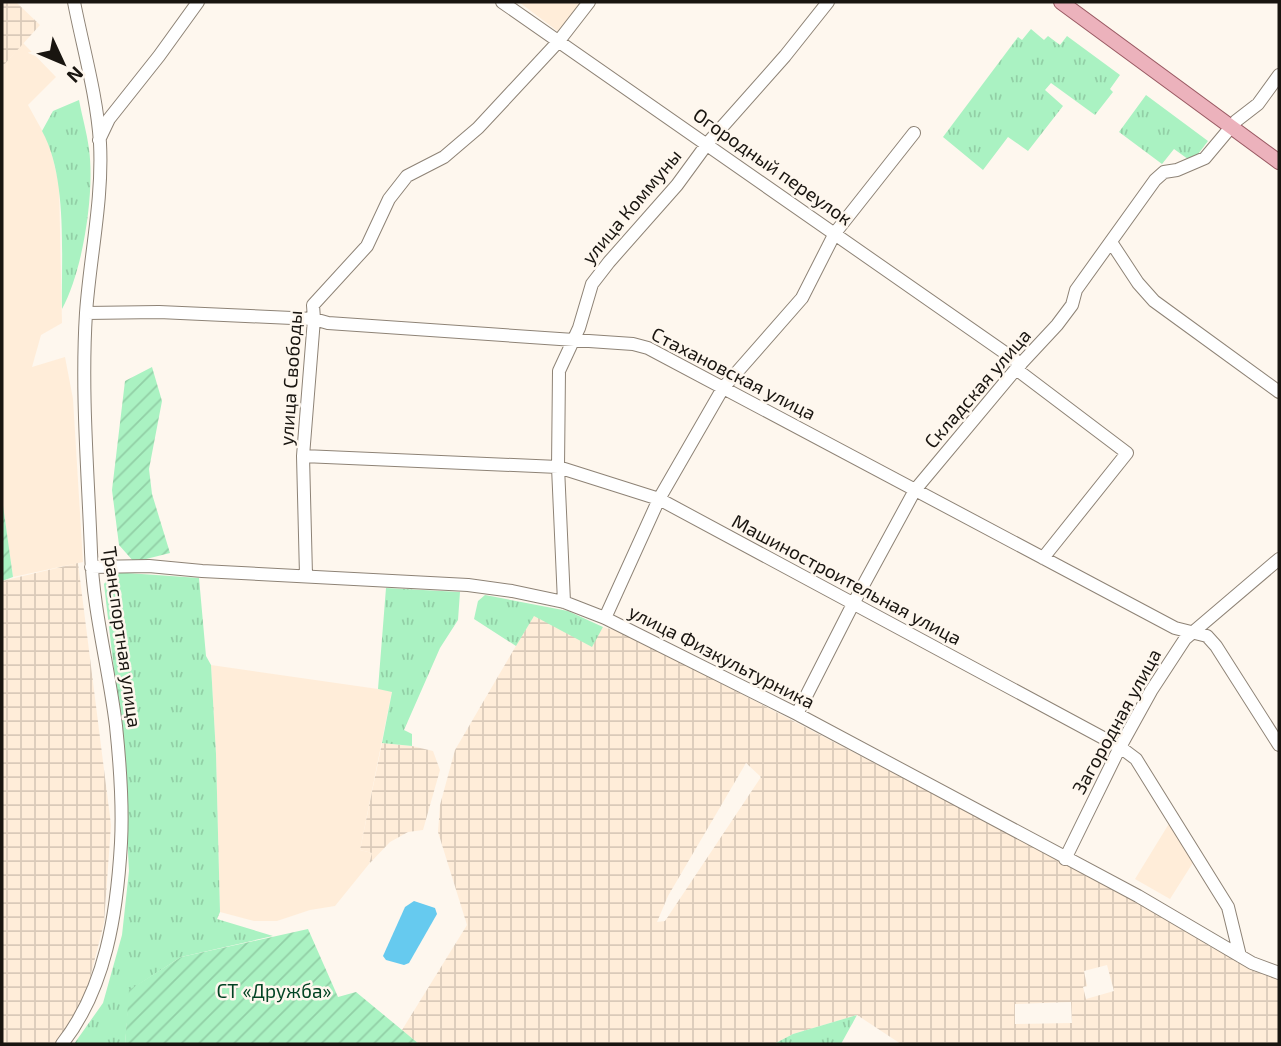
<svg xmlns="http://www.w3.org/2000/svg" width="1281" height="1046" font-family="'Exo 2',sans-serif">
<defs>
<pattern id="industrial-grid" width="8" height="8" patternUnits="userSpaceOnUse" patternTransform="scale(1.75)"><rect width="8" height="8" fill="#ffedd9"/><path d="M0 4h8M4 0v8" fill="none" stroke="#dacab9"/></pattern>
<pattern id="grass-tufts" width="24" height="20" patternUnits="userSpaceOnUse" patternTransform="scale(1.75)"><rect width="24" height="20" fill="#aaf2c2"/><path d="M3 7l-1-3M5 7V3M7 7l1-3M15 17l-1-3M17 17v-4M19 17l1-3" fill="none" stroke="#92cfa6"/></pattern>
<pattern id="garden-furrows" width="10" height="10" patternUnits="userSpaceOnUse" patternTransform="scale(1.75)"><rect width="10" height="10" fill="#aaf2c2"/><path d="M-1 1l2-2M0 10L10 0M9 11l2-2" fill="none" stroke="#92cfa6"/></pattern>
</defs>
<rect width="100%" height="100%" fill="#fef7ee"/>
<path fill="#ffedd9" d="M 519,2 L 584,2 L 560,33 Z
M 23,43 L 56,77 L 28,105 L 49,143 L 59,184 L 62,323 L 41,335 L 32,367 L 65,357 L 73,399 L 83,562 L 13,577 L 2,498 L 2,67 Z
M 211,665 L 392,691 L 360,850 L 372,853 L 369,864 L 335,906 L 310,910 L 277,921 L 254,921 L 220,912 L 216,754 Z
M 1170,822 L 1194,861 L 1170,899 L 1135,879 Z"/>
<path fill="url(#industrial-grid)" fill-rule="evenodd" d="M 2,2 L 16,2 L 40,25 L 2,67 Z
M 78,563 L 111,825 L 104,923 L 87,990 L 63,1034 L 54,1044 L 2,1044 L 2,581 Z
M 534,615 L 591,646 L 603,627 L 622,632 L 976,816 L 1136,902 L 1211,947 L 1266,975 L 1279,979 L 1279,1044 L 901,1044 L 857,1015 L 793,1034 L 774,1044 L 419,1044 L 402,1030 L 467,925 L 438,832 L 440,805 L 455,750 ZM 746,763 L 761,777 L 665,921 L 657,922 L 668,896 ZM 1107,965 L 1114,991 L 1086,999 L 1083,987 L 1087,986 L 1084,971 ZM 1071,1002 L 1072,1023 L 1015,1024 L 1015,1004 Z
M 382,743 L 412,746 L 433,751 L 440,770 L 423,830 L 408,832 L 390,842 L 369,864 L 372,853 L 360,850 Z"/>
<path fill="url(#grass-tufts)" d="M 1031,29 L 1044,40 L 1048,36 L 1060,45 L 1067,36 L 1120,75 L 1110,89 L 1113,92 L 1095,115 L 1051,83 L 1045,90 L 1063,106 L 1028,151 L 1008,137 L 983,170 L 943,137 L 1018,37 L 1022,40 Z
M 1146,95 L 1208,141 L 1192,162 L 1174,149 L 1162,164 L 1119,132 Z
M 79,100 C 82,116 87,133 89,149 C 95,192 83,271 62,309 C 61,256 68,178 42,131 L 53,111 Z
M 113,572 L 199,578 L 206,656 L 211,665 L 216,754 L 220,912 L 217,919 L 273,936 L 181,957 L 130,990 L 125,1044 L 74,1044 L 103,1003 L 122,935 L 129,871 L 122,739 L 104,584 Z
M 386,588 L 460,592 L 458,620 L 440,648 L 404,730 L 412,734 L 412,746 L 382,743 L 392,692 L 378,689 Z
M 485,595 L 568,611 L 603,627 L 592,647 L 534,616 L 516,646 L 474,619 L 478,601 Z
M 857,1015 L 841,1044 L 774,1044 L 793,1034 Z"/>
<path fill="url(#garden-furrows)" d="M 152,367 L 162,401 L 149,469 L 152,494 L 170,553 L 134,562 L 119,545 L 112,490 L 125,381 Z
M 2,498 L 13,577 L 2,581 Z
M 308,929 L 338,997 L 356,992 L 419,1044 L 125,1044 L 129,990 L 181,957 Z"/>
<path fill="#66caef" d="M 414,901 L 435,908 L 437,914 L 409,963 L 404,965 L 386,960 L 383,956 L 405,907 Z"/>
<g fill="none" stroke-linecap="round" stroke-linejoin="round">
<defs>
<path id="minor" d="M 502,2 L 1021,364
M 99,140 L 109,119 L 159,56 L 198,2
M 1111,242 L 1138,283 L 1154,301 L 1279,392
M 86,313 L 159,312 L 314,319 L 328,323 L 633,344 L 648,348 L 1175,628 L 1207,636 L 1216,646 L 1279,745
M 1016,369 L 1127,453 L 1043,558
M 303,456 L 558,467 L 659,499 L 1120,747 L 1136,759 L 1228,907 L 1240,956
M 91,567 L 149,566 L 202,571 L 468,585 L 512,591 L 564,602 L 605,618 L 797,714 L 1138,896 L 1252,963 L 1279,973
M 306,575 L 303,456 L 314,319 L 313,305 L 367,246 L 389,199 L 407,176 L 444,157 L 478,128 L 558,42 L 589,2
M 564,602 L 558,467 L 559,371 L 579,328 L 592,284 L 609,262 L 677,185 L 707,144 L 785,56 L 828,2
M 605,618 L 659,499 L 723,388 L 802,298 L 835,233 L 914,133
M 797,714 L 853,604 L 915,490 L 1016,369 L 1057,325 L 1072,305 L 1076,290 L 1155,180 L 1164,172 L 1177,170 L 1205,158 L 1236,121 L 1258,104 L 1279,75
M 1065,859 L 1120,747 L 1151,691 L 1185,639 L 1279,559
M 62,1044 C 106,988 117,913 121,843 C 123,805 120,764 116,726 C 109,668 93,611 91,552 C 88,473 81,392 86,313 C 90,256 103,200 100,143 C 97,96 83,48 74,2"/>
<path id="major" d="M 1061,2 L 1279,162"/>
</defs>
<use href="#minor" stroke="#8e8376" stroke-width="14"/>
<use href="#major" stroke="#9a5a63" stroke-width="16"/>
<use href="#minor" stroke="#fff" stroke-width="12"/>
<use href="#major" stroke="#ecb2bc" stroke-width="14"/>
</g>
<g text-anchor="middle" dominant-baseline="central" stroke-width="5" stroke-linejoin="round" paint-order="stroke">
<g font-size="19" fill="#191510" stroke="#fef7ee">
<text transform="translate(773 166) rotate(35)">Огородный переулок</text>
<text transform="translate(631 206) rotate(-50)">улица Коммуны</text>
<text transform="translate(734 373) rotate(27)">Стахановская улица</text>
<text transform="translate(290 378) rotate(-86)">улица Свободы</text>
<text transform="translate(977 388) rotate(-49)">Складская улица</text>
<text transform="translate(847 579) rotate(28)">Машиностроительная улица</text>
<text transform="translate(123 637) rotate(82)">Транспортная улица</text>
<text transform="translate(722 656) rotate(27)">улица Физкультурника</text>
<text transform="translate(1116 721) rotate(-61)">Загородная улица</text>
</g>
<g font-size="19" fill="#024323" stroke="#fef7ee">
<text x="274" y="990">СТ «Дружба»</text>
</g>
</g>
<rect width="1281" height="1046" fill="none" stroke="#191510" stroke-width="7"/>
<g transform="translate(63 63) rotate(134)" stroke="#fef7ee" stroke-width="5" paint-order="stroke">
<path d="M0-5L12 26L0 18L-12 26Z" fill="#191510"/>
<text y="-10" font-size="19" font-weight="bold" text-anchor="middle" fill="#191510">N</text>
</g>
</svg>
